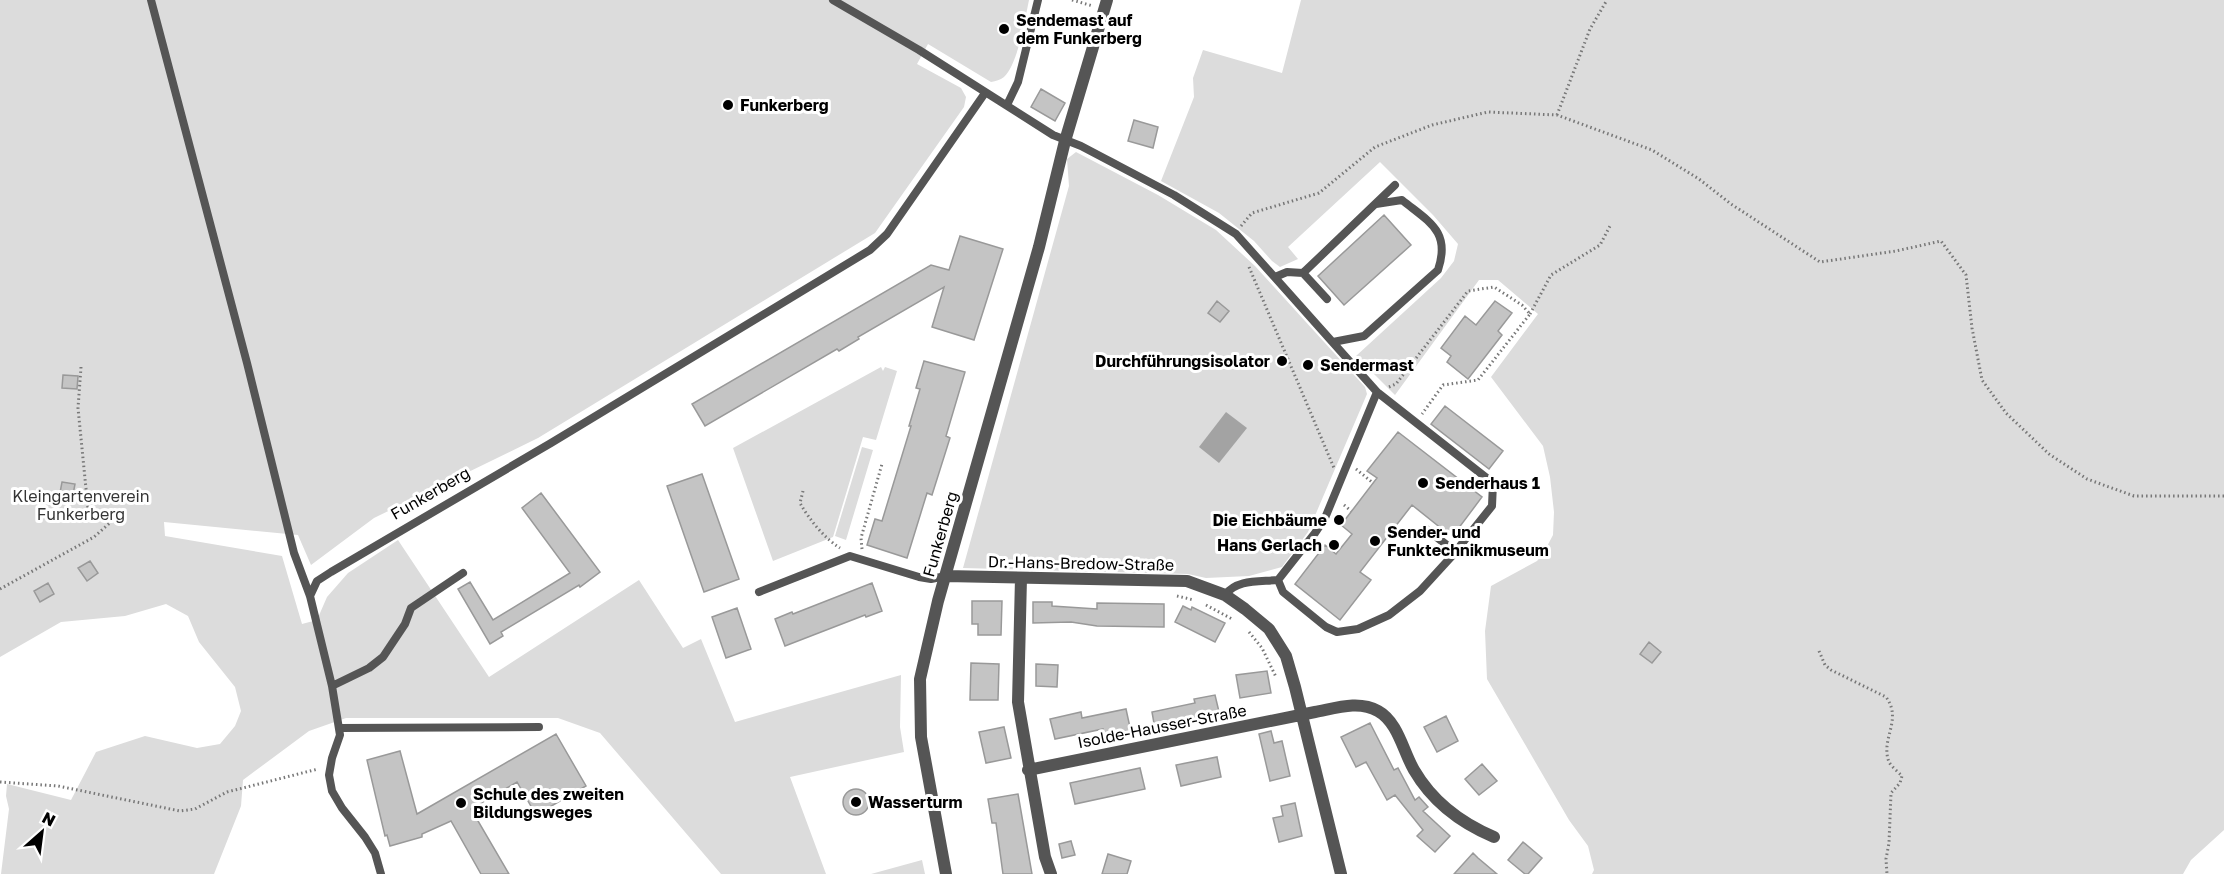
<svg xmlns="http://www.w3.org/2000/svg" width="2224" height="874" font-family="'Golos Text',sans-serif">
<rect width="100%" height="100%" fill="#fff"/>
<path fill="#dcdcdc" d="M 0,0 L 1029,0 C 1025,19 1018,64 1004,77 C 1000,80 996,81 991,82 L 928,44 L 917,64 L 961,88 L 966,97 L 964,107 L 875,233 L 538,438 L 374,518 L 311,565 L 298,535 L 164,522 L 165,536 L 282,556 L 302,624 L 317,620 L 327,597 L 348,573 L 398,540 L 489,677 L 639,580 L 683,648 L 701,639 L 735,722 L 901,675 L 900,727 L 904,752 L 790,777 L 826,874 L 721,874 L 600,733 L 558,718 L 346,718 L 309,731 L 243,780 L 241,806 L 214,874 L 1,874 L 9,809 L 6,796 L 7,784 L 71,800 L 96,752 L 145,736 L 197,748 L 220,744 L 235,726 L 241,711 L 235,687 L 199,642 L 188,616 L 166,604 L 125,616 L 61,622 L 0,657 Z
M 1301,0 L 2224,0 L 2224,830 L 2191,860 L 2183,874 L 1592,874 L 1594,870 L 1588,846 L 1569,820 L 1487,679 L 1485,631 L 1491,586 L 1537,561 L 1543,554 L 1553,535 L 1554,512 L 1550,477 L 1543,446 L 1491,377 L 1538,314 L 1498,280 L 1479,280 L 1395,395 L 1356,356 L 1441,278 L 1454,261 L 1458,244 L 1433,215 L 1380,162 L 1288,247 L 1298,259 L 1280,267 L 1272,261 L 1254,241 L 1219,213 L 1161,181 L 1194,97 L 1193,78 L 1203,50 L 1282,73 Z
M 1076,152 L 1158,195 L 1216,230 L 1255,266 L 1365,387 L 1367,394 L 1308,532 L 1282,567 L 1249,576 L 1206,578 L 1188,574 L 963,568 L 1069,186 L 1067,159 Z
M 881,367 L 883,371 L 885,367 L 897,371 L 876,440 L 863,437 L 833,537 L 773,561 L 733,448 Z
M 862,447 L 873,450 L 846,540 L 835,536 Z
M 922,860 L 925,874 L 871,874 Z"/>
<path fill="#a3a3a3" d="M 1226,412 L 1247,428 L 1219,463 L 1199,447 Z"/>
<path fill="#c4c4c4" stroke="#999" stroke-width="1.5" d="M 1041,89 L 1065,103 L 1055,121 L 1031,107 Z
M 1134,120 L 1158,127 L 1153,148 L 1128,141 Z
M 1384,215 L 1411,245 L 1344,305 L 1318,276 Z
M 960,236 L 1003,249 L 974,340 L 932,327 L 944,287 L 858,337 L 859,339 L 839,351 L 837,349 L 705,426 L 692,404 L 931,265 L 949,270 Z
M 1217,301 L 1229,311 L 1220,322 L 1208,313 Z
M 1495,301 L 1512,313 L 1498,331 L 1502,335 L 1468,379 L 1447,362 L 1451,356 L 1441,348 L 1465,316 L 1476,325 Z
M 924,361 L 965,372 L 946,436 L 950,438 L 932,495 L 927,493 L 907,558 L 867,545 L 875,519 L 882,521 L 911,426 L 909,426 L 920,389 L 916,388 Z
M 63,375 L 78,376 L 77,389 L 62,388 Z
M 1445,406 L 1503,451 L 1489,469 L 1431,424 Z
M 1398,432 L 1482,497 L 1452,537 L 1412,505 L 1360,572 L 1371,580 L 1340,620 L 1295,584 L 1325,545 L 1336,554 L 1352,534 L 1341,525 L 1377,478 L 1367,471 Z
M 702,474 L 739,579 L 704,592 L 667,486 Z
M 62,482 L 75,484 L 72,500 L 59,498 Z
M 541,493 L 600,572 L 580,587 L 579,585 L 501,632 L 503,636 L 490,644 L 458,589 L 470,582 L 493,620 L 570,573 L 522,508 Z
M 90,561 L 98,573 L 87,581 L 78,568 Z
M 48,583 L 54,594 L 40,602 L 34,591 Z
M 872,583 L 882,611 L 866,617 L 865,615 L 785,646 L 775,619 L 792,612 L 793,614 Z
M 972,601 L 1002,601 L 1001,635 L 978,635 L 978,624 L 972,624 Z
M 1033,602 L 1052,602 L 1052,606 L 1097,609 L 1097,603 L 1164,604 L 1164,627 L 1097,626 L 1071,622 L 1033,623 Z
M 1183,606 L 1191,610 L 1192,607 L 1225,623 L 1215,642 L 1175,622 Z
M 737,608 L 751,649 L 726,658 L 712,617 Z
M 1649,642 L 1661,652 L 1652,663 L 1640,654 Z
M 971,663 L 999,664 L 998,700 L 970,700 Z
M 1036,664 L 1058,665 L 1057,687 L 1036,686 Z
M 1267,671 L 1271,693 L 1240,698 L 1236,675 Z
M 1215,695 L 1220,716 L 1155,729 L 1152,712 L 1195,703 L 1194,699 Z
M 1126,709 L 1131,732 L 1104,737 L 1103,729 L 1055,739 L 1050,719 L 1081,712 L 1082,718 Z
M 1446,716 L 1458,741 L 1437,752 L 1424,727 Z
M 1370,723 L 1394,770 L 1398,768 L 1415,800 L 1419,797 L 1428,807 L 1423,811 L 1450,836 L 1435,852 L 1417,836 L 1423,830 L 1395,795 L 1387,800 L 1366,762 L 1356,767 L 1341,737 Z
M 1004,727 L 1011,758 L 986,763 L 979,732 Z
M 1271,731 L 1274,743 L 1282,741 L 1290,776 L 1270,781 L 1259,734 Z
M 556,734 L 586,786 L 536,815 L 517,782 L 471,809 L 509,874 L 481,874 L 451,821 L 422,834 L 422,837 L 390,846 L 387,835 L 385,836 L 367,760 L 400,751 L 417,814 Z
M 1217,757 L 1221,777 L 1181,786 L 1176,765 Z
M 1482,764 L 1497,781 L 1479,795 L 1465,779 Z
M 1140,768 L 1145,789 L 1075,804 L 1070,783 Z
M843 802a13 13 0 1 1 26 0a13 13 0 1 1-26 0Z
M 1018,794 L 1032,874 L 1003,874 L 996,823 L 992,823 L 988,799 Z
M 1295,803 L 1302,836 L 1279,842 L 1273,818 L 1283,816 L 1281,806 Z
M 1071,841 L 1075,855 L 1062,858 L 1059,844 Z
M 1523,842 L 1542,858 L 1528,874 L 1525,874 L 1508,860 Z
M 1473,853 L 1478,858 L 1497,874 L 1454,874 Z
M 1108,854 L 1131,861 L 1127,874 L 1102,874 Z"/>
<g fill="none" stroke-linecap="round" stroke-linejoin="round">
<path stroke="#777" stroke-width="3" stroke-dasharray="1.5 3" stroke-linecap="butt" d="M 1072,0 L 1093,6
M 1557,115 L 1590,29 L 1607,0
M 1241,226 L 1252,213 L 1319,193 L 1375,147 L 1432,125 L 1488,112 L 1557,115 L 1652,150 L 1699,179 L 1731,204 L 1820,262 L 1896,251 L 1941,241 L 1966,275 L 1972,328 L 1982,380 L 2006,413 L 2049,454 L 2087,479 L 2134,496 L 2224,496
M 1249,267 L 1334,468
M 1530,314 L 1551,275 L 1600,245 L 1610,226
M 81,367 L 78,408 L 89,519
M 1389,387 L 1396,384 L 1468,291 L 1494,287 L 1522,305 L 1530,314 L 1478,380 L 1443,385 L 1422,414
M 1356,469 L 1373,483
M 803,491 L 800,503 C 809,519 824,538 840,548
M 1344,505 L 1351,511
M 862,549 L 861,538 L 882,464
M 0,589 L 94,537 L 111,522
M 1177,596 L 1194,600
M 1206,605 L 1232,619
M 1249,632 L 1262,648 L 1276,677
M 1819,651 L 1825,665 L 1831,670 L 1886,697 C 1903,720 1880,739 1889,762 C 1891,766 1898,772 1902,776 L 1900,783 L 1891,793 L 1889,843 L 1886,859 L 1887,874
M 0,782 L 58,786 L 180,811 L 195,809 L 227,792 L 318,769"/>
<path stroke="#555" stroke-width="8" d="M 151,0 L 247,363 L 294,553 L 310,596 L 332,686 L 340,735 L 332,758 L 329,775 L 332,791 L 342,808 L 365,837 L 375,853 L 381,874
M 833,0 L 919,50 L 1053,135 L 1081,146 L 1174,195 L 1236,234 L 1377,392 L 1493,483 L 1492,506 L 1452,556 L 1420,591 L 1389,615 L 1358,629 L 1337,632 L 1326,627 L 1283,592 L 1278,580
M 1007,105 L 1018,82 L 1038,0
M 1303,273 L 1327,299
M 1275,277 L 1287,272 L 1303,273 L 1395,185
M 1333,342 L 1364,336 L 1438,270 C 1451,231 1429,222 1402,200 L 1376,204
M 1418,536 L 1425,528 L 1448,546 L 1452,556
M 759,592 L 850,556 L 919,577 L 931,579 L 946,576
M 1225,595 C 1237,579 1259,582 1278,580 L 1315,533 L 1325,518 L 1377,392
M 310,596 L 317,581 L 331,572 L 551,443 L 870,250 L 887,234 L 985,93
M 332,686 L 369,668 L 383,657 L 405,624 L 411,608 L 463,573
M 339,728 L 539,727"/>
<path stroke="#555" stroke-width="12" d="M 946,576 L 1187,581 L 1225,595 L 1245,609 L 1269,629 L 1286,656 L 1295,687 L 1341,874
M 1021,578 L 1018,702 L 1045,857 L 1051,874
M 1028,770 L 1315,712 C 1336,708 1359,700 1378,711 C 1398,722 1403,751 1414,770 C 1432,801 1461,823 1494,837
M 946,874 L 921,737 L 920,679 L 938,601 L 1039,247 L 1065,141 L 1107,0"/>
</g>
<g fill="#000" stroke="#fff" stroke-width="2">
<circle cx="1004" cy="29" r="6"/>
<circle cx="728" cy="105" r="6"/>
<circle cx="1282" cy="361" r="6"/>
<circle cx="1308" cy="365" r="6"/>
<circle cx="1423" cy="483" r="6"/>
<circle cx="1339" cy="520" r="6"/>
<circle cx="1375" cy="541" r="6"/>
<circle cx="1334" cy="545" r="6"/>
<circle cx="856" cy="802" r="6"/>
<circle cx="461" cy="803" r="6"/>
</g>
<g text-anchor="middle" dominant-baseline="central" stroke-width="6" stroke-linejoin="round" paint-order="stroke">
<g font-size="16" font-weight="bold" fill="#000" stroke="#fff" text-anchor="start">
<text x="1016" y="20">Sendemast auf<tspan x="1016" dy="18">dem Funkerberg</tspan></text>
<text x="740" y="105">Funkerberg</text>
<text x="1270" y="361" text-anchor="end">Durchführungsisolator</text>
<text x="1320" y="365">Sendermast</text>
<text x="1435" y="483">Senderhaus 1</text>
<text x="1327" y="520" text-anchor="end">Die Eichbäume</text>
<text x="1387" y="532">Sender- und<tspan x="1387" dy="18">Funktechnikmuseum</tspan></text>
<text x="1322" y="545" text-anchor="end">Hans Gerlach</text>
<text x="473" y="794">Schule des zweiten<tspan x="473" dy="18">Bildungsweges</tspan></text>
<text x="868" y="802">Wasserturm</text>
</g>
<g font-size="16" fill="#000" stroke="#fff">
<text transform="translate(430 493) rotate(-30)">Funkerberg</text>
<text transform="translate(940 534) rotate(-74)">Funkerberg</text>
<text transform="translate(1081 563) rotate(1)">Dr.-Hans-Bredow-Straße</text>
<text transform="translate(1162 726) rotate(-11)">Isolde-Hausser-Straße</text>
</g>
<g font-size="16" fill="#333" stroke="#fff">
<text x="81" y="496">Kleingartenverein<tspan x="81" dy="18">Funkerberg</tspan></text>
</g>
</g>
<g transform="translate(42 832) rotate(28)" stroke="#ffffff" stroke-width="4.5" paint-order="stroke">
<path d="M0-4.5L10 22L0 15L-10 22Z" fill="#000000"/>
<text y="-9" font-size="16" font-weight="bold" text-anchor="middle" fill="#000000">N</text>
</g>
</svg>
